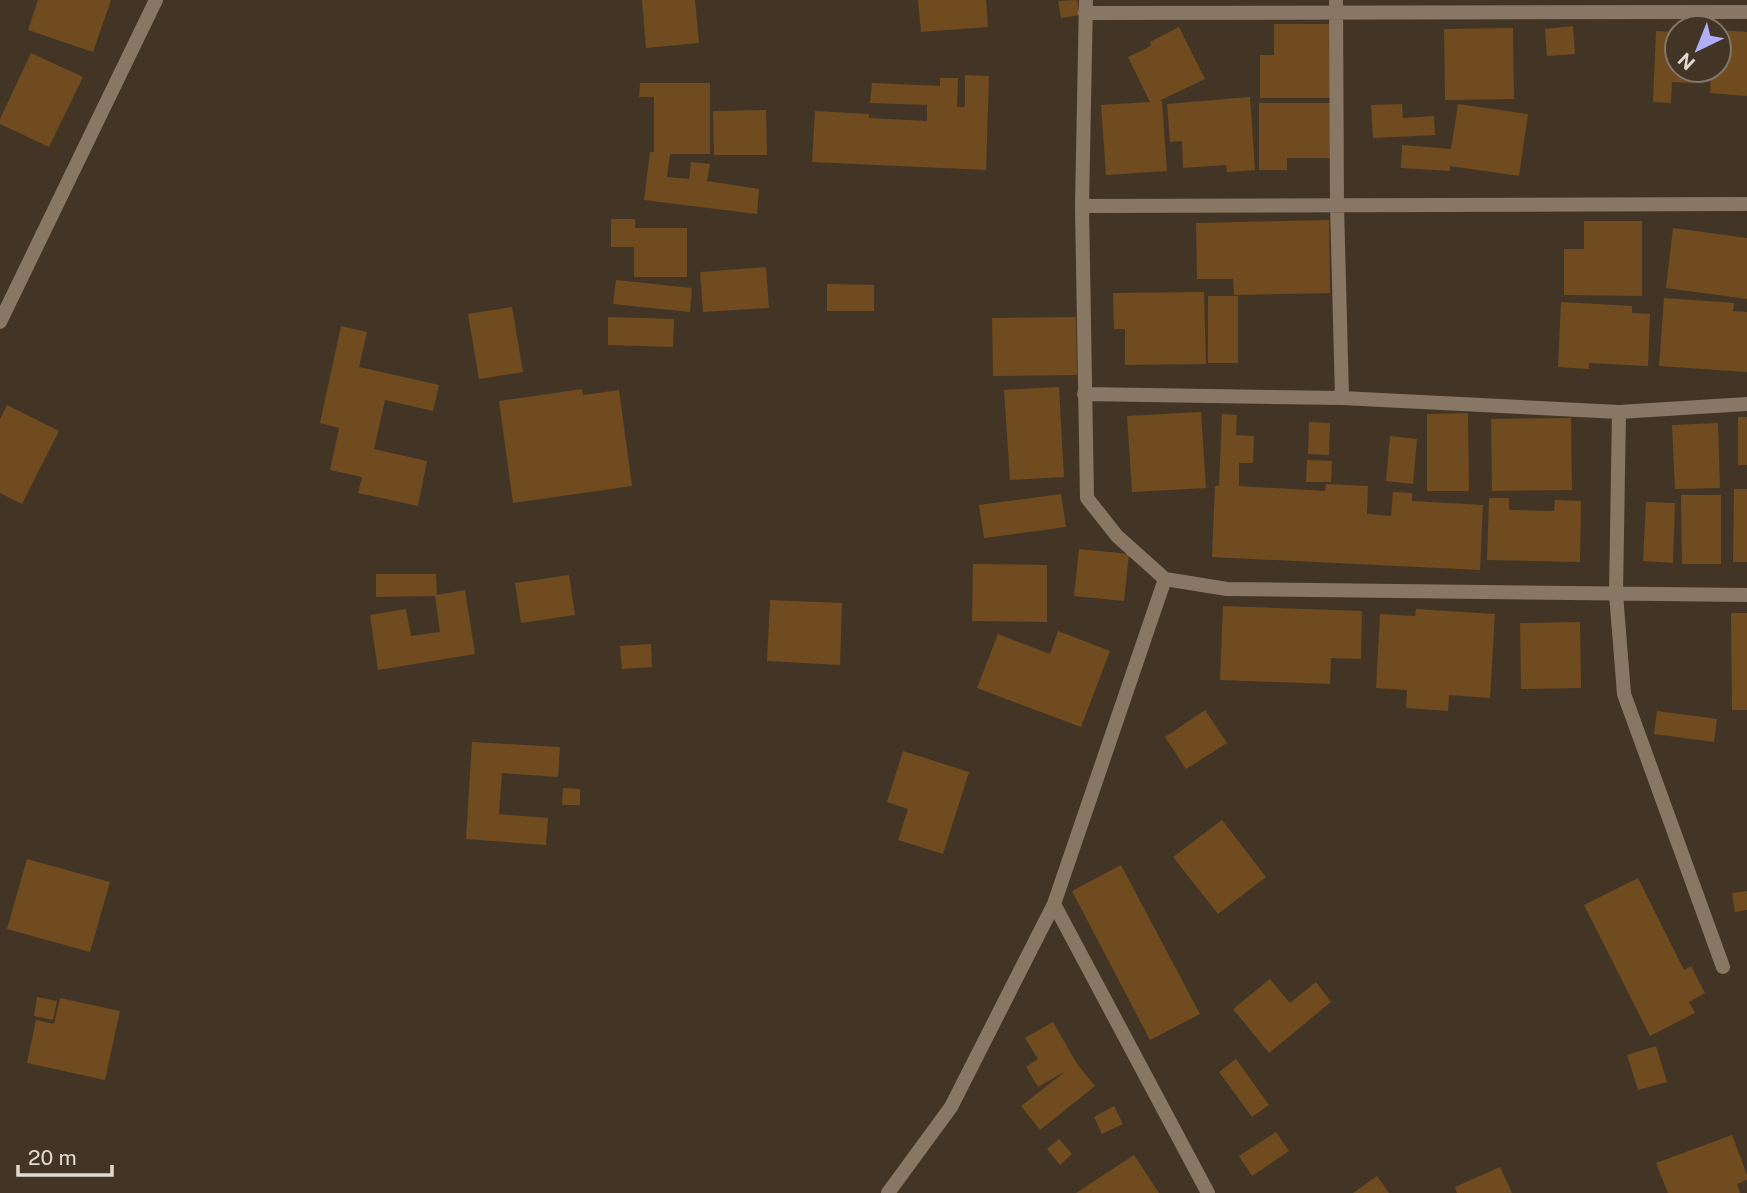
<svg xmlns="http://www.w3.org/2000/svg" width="1747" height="1193" font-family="'Public Sans',sans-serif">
<rect width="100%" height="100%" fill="#423526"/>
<path fill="#704b1f" d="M 38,0 L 111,0 L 93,52 L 28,30 Z
M 642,0 L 695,0 L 699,43 L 646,48 Z
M 918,0 L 986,0 L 988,27 L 921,32 Z
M 1077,0 L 1080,15 L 1061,18 L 1058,1 Z
M 1274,24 L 1334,24 L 1334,98 L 1260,98 L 1260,55 L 1274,55 Z
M 1573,26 L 1575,54 L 1547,56 L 1545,29 Z
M 1179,27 L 1205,79 L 1159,101 L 1162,101 L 1167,171 L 1106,175 L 1101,105 L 1150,102 L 1128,57 L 1151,46 L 1150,42 Z
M 1513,28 L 1514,99 L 1445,100 L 1444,29 Z
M 1719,30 L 1747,32 L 1747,96 L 1710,93 L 1711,70 L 1719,70 Z
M 1656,31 L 1677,32 L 1677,70 L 1695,70 L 1694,83 L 1672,82 L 1671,103 L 1653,102 Z
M 31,53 L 83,77 L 49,147 L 0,124 L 0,119 Z
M 965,75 L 989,76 L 986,170 L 812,162 L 815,111 L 869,114 L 869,118 L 927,121 L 927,105 L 870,103 L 872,83 L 940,86 L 940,78 L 958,78 L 957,107 L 965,107 Z
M 640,83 L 710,83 L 710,154 L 670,154 L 667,177 L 689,179 L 691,162 L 710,164 L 707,181 L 759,189 L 757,214 L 644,200 L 650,152 L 654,152 L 654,97 L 639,97 Z
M 1250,97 L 1255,170 L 1227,172 L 1226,165 L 1183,168 L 1182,141 L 1170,142 L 1167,104 Z
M 1259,103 L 1335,103 L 1335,158 L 1287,158 L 1287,170 L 1259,170 Z
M 1402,104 L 1403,118 L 1434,116 L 1435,135 L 1373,138 L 1371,105 Z
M 1458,104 L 1528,114 L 1519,176 L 1450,166 L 1450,171 L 1401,168 L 1402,145 L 1451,149 Z
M 766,110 L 767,155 L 714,155 L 713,111 Z
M 611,219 L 635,219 L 635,228 L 687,228 L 687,277 L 634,277 L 634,247 L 611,247 Z
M 1329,220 L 1330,293 L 1234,295 L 1233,279 L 1197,279 L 1196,223 Z
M 1584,221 L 1642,221 L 1642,296 L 1564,295 L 1564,249 L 1584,249 Z
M 1673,228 L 1747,238 L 1747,299 L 1666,288 Z
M 766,267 L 769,308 L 703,312 L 700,272 Z
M 616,280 L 692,288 L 690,312 L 613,304 Z
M 827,284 L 874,285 L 874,311 L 827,311 Z
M 1204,292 L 1206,364 L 1125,365 L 1125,329 L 1114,329 L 1113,293 Z
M 1208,296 L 1238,296 L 1238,363 L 1208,363 Z
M 1664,298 L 1734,303 L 1733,311 L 1747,312 L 1747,372 L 1659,366 Z
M 1561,302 L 1632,306 L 1632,313 L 1650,314 L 1648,366 L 1589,363 L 1589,369 L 1558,367 Z
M 512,307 L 523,372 L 479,379 L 468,314 Z
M 608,317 L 674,319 L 673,347 L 608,345 Z
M 1076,317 L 1077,375 L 993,376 L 992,318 Z
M 341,326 L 367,332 L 359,367 L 439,385 L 433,411 L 385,400 L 374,449 L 427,461 L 418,506 L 358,493 L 362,477 L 330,470 L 339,428 L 320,423 Z
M 1059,387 L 1064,477 L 1010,480 L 1004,390 Z
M 582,389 L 583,395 L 619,390 L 632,486 L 513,503 L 499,401 Z
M 7,405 L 59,431 L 22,504 L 0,493 L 0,419 Z
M 1201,412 L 1206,488 L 1132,492 L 1127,416 Z
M 1468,413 L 1469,491 L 1427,491 L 1427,414 Z
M 1222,414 L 1237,415 L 1236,435 L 1254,436 L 1253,463 L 1239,463 L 1239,486 L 1325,491 L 1326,484 L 1368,486 L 1367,514 L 1391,516 L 1393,492 L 1412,493 L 1412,501 L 1483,505 L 1480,570 L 1212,557 L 1215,486 L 1219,486 Z
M 1738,417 L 1747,417 L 1747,465 L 1738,465 Z
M 1571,418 L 1572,490 L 1492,491 L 1491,419 Z
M 1309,422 L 1330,423 L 1329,455 L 1308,454 Z
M 1718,423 L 1720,488 L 1675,489 L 1672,425 Z
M 1390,436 L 1417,439 L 1413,484 L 1386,481 Z
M 1307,460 L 1332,461 L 1331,482 L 1306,482 Z
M 1734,489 L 1747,489 L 1747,562 L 1733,562 Z
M 1061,494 L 1066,527 L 984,538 L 979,505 Z
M 1681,495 L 1721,495 L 1721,564 L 1682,564 Z
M 1489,498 L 1509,498 L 1509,510 L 1554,511 L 1555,500 L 1581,501 L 1580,562 L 1487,560 Z
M 1646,502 L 1675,503 L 1673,563 L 1643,561 Z
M 1079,549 L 1129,554 L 1124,601 L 1074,596 Z
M 973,564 L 1047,565 L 1047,622 L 972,621 Z
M 376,574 L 436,574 L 437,595 L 465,590 L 475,654 L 378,670 L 370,615 L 406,609 L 411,636 L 440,632 L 435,596 L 376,597 Z
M 569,575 L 575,615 L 521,623 L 515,583 Z
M 770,600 L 842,603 L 840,665 L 767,661 Z
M 1223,606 L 1362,611 L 1361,659 L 1331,658 L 1330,684 L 1220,680 Z
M 1416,609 L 1495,614 L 1490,698 L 1449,695 L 1448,711 L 1406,708 L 1407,690 L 1376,688 L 1380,614 L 1415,616 Z
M 1731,613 L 1747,613 L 1747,710 L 1732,710 Z
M 1580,622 L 1581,688 L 1521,689 L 1520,623 Z
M 1058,631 L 1110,651 L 1081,727 L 977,688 L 998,634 L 1050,654 Z
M 651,644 L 652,667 L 622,669 L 620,646 Z
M 1205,710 L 1227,743 L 1186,769 L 1165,737 Z
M 1657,711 L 1717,719 L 1714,742 L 1654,734 Z
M 472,742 L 560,747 L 558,777 L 502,773 L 499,814 L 548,818 L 546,845 L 466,839 Z
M 903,751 L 969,772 L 943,854 L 898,840 L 908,809 L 887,802 Z
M 563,788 L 580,789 L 580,805 L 562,805 Z
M 1222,820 L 1266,877 L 1218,914 L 1173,857 Z
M 27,859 L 110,882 L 90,952 L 7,929 Z
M 1121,865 L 1200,1014 L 1150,1040 L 1072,891 Z
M 1638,878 L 1684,970 L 1691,966 L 1705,993 L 1689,1002 L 1695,1013 L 1650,1036 L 1584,905 Z
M 1747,891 L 1747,910 L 1735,912 L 1732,893 Z
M 1270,979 L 1290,1003 L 1316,982 L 1331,1002 L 1269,1053 L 1233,1009 Z
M 37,997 L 57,1001 L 53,1020 L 34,1016 Z
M 60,998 L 120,1011 L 105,1080 L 27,1063 L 36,1020 L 54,1024 Z
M 1053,1022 L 1077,1064 L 1095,1086 L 1040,1130 L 1021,1106 L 1066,1071 L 1038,1087 L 1026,1067 L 1038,1059 L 1025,1038 Z
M 1656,1046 L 1667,1082 L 1638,1090 L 1627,1055 Z
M 1236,1059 L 1269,1105 L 1252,1117 L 1219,1072 Z
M 1114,1106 L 1123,1124 L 1102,1134 L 1094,1117 Z
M 1276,1132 L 1289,1151 L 1252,1176 L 1239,1156 Z
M 1732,1135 L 1747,1175 L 1747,1180 L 1737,1184 L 1740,1193 L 1668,1193 L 1656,1163 Z
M 1059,1139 L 1072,1154 L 1060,1165 L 1047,1149 Z
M 1134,1155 L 1159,1193 L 1076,1193 Z
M 1500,1167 L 1512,1193 L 1457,1193 L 1455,1187 Z
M 1377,1176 L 1389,1193 L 1353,1193 Z"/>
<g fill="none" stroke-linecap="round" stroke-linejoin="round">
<path stroke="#897765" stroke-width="14" d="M 1086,0 L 1082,206 L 1087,498 L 1117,536 L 1165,579 L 1227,589 L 1747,595
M 1336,0 L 1337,205 L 1342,398
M 1085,13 L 1747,12
M 1082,206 L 1747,204
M 0,322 L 156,0
M 1084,394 L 1342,398 L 1619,412 L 1747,404
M 1619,412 L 1616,594 L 1624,694 L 1723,967
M 1165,579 L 1054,904 L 1208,1193
M 888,1193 L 951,1107 L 1054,904"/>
</g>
<g transform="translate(1698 49) rotate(223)"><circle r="33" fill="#423526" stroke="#82776a" stroke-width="2"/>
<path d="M0-5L12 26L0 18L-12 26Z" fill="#aeaefb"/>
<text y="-10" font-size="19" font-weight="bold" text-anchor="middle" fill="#e2d9d0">N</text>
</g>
<path d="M18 1165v10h94v-10" fill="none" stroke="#e2d9d0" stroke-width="3.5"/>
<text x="28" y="1165" font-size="21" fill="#e2d9d0" stroke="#423526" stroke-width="5" paint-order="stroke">20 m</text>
</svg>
